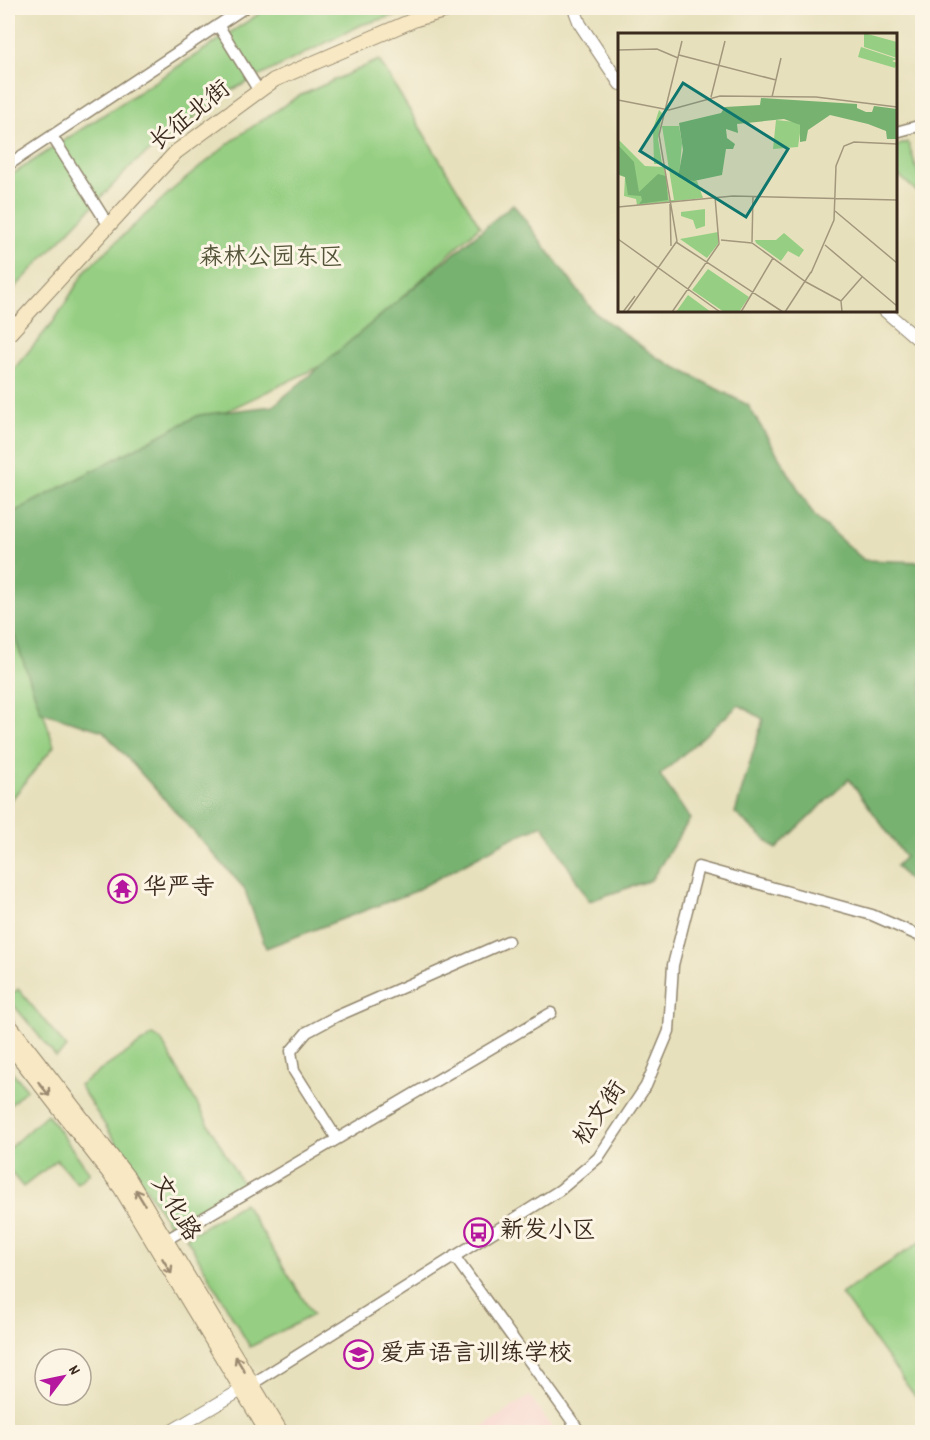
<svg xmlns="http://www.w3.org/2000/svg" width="930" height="1440" font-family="Dekko,'LXGW WenKai TC',sans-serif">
<rect width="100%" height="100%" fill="#fcf5e5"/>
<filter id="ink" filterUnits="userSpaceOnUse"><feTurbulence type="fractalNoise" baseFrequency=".0167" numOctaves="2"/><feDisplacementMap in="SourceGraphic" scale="12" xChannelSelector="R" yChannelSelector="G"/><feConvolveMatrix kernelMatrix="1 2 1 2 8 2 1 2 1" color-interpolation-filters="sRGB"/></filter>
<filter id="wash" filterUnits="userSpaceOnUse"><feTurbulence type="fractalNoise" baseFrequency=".008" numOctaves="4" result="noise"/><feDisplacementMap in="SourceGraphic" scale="24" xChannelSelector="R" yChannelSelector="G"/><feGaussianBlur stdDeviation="1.35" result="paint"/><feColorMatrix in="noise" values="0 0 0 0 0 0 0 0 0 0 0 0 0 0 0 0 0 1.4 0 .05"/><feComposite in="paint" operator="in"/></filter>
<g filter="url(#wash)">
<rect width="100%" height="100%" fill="#e7e0bc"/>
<path fill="#f7d0cc" d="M 530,1396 L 555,1432 L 474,1432 Z"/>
<path fill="#96cf83" stroke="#687c50" stroke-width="1.5" d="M 268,8 L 422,8 L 361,25 L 228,92 L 133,164 L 8,295 L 8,177 Z
M 379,60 L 480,226 L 335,359 L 41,500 L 8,521 L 8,376 L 54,321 L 86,270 L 172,190 L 237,137 L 297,97 Z
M 908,142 L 922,185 L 922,196 L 896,173 L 896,146 Z
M 8,602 L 54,746 L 8,804 Z
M 18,989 L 67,1048 L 56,1057 L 8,998 Z
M 153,1035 L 161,1040 L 243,1185 L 172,1229 L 79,1085 Z
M 8,1067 L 27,1089 L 8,1107 Z
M 47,1114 L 90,1173 L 77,1183 L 57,1160 L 23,1187 L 8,1169 L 8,1149 Z
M 244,1203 L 313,1315 L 250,1347 L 186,1237 Z
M 922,1241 L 922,1406 L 841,1294 Z"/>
<path fill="#78b271" stroke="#5a6e48" stroke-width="1.5" d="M 513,204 L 594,312 L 658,358 L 748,405 L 815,517 L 864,560 L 922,562 L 922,895 L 896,866 L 905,857 L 849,779 L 776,849 L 735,813 L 763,719 L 739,705 L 660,775 L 690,819 L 651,880 L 589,901 L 543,825 L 510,839 L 411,893 L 266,948 L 244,888 L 103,731 L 41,712 L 8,618 L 8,515 L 199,415 L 273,406 Z"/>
</g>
<g filter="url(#ink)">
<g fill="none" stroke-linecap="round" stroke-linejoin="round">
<defs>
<path id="minor" d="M 218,25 L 259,91
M 896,132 L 922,125
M 52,136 L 109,226
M 8,165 L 244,8
M 8,315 L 15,326
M 337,1139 L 294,1071 L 291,1051 L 307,1032 L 335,1017 L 508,941
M 161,1243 L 551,1013
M 454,1256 L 580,1432
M 252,1384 L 560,1190 L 598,1158 L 646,1086 L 669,1031 L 673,965 L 698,867 L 872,915 L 922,937"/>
<path id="tertiary" d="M 574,8 L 580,24 L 620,84
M 884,310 L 922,343
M 170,1432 L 248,1386"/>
<path id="secondary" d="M 8,335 L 176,152 L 274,80 L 416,19 L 454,8
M 8,1023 L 130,1180 L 281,1432
M 8,1043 L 120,1187 L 267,1432"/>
</defs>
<use href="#minor" stroke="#91856d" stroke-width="13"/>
<use href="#tertiary" stroke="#91856d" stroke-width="14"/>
<use href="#secondary" stroke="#91856d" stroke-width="16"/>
<use href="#minor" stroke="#fff" stroke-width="10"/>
<use href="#tertiary" stroke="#fff" stroke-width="12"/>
<use href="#secondary" stroke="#f8e8c3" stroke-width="14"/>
</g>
<defs><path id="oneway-shaft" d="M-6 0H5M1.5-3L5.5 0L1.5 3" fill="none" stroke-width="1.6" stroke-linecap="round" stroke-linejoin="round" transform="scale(1.5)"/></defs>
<g stroke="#9a8970">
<use href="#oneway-shaft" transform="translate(44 1089) rotate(52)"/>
<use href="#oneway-shaft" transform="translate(140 1197) rotate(-121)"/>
<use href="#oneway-shaft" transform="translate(167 1266) rotate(59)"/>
<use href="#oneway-shaft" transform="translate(240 1364) rotate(-121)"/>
</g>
</g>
<defs>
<symbol id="temple-ring" viewBox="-11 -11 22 22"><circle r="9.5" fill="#fcf5e5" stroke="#b5179e" stroke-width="1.5"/><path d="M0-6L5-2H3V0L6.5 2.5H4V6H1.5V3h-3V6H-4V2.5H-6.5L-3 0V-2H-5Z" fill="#b5179e"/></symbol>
<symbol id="bus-ring" viewBox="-11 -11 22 22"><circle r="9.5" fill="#fcf5e5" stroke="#b5179e" stroke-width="1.5"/><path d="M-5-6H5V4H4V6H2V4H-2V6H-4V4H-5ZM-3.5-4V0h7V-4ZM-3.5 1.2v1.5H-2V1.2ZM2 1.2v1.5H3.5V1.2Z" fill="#b5179e"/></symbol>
<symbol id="school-ring" viewBox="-11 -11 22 22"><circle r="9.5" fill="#fcf5e5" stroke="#b5179e" stroke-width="1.5"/><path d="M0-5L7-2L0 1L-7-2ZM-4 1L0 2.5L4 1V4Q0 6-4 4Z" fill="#b5179e"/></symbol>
</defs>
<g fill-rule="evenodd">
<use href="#temple-ring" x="106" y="872" width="33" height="33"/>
<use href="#bus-ring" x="462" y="1216" width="33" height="33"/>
<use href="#school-ring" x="342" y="1338" width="33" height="33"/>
</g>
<g text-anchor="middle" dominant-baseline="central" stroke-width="6" stroke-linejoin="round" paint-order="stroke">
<g font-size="24" fill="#3b2a1e" stroke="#fcf5e5">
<text transform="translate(191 117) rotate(-39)">长征北街</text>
<text transform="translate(601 1114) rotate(-55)">松文街</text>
<text transform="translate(174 1209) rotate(59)">文化路</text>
</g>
<g font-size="24" fill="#525337" stroke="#fcf5e5">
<text x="271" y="259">森林公园东区</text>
</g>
<g font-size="24" fill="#3b2a1e" stroke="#fcf5e5" text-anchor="start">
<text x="143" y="889">华严寺</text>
<text x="500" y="1232">新发小区</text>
<text x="380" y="1355">爱声语言训练学校</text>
</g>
</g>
<g transform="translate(618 33)">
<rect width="279" height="279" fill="#e7e0bc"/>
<path d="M 246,0 L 279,9 L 279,25 L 246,14 ZM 243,14 L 279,26 L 274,28 L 279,30 L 277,35 L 240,24 ZM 41,77 L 44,80 L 40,106 L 44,131 L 36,131 L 35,96 ZM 158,87 L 178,89 L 183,93 L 180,114 L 155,116 ZM 44,93 L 61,93 L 64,110 L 61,143 L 79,148 L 85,165 L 19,172 L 18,166 L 6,163 L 7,144 L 0,142 L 0,106 L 27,133 L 46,134 L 51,167 L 56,167 ZM 87,176 L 87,193 L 78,196 L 75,187 L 63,183 L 63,179 ZM 100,199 L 100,211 L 89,225 L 62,206 ZM 166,200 L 186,217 L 181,224 L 170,218 L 163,228 L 138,210 L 137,207 L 158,207 ZM 90,236 L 131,264 L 121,279 L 106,279 L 74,257 ZM 70,262 L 93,279 L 58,279 Z" fill="#96cf83"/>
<path d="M 143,65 L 239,71 L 239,75 L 248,79 L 254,79 L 256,73 L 279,76 L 279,106 L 269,106 L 268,98 L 250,91 L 212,82 L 190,97 L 188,108 L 182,109 L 182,92 L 166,86 L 119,91 L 120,100 L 108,96 L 109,105 L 117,111 L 115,116 L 108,116 L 104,142 L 76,148 L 60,144 L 65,117 L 61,90 L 103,80 L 107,74 L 142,72 ZM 0,112 L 16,129 L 21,159 L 40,141 L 48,143 L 50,167 L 21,171 L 24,167 L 23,163 L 10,162 L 7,144 L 0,141 Z" fill="#78b271"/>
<path fill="none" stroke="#a2977d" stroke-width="1.5" d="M 0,17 L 39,16 L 60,25M 61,22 L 158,47M 93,64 L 107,8M 154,64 L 163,25M 0,67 L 51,77 L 102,63 L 198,64 L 279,74M 52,171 L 53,213M 0,174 L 115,163 L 279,167M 217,178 L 279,230M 0,206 L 102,279M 103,207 L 134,210 L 188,249 L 223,268M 58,209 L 165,279M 134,209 L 135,163M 207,212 L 279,273M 193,240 L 216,187 L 218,133 L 226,113 L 236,109 L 279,111M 5,279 L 17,263M 9,279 L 59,208 L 41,102 L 64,8M 54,279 L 101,211 L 97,164M 123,279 L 155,225M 167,279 L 193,239M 224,279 L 223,268 L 244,244"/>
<path fill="#0f766e" fill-opacity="0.15" stroke="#0f766e" stroke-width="3" d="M 65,50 L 170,116 L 128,184 L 22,118 Z"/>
<rect width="279" height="279" fill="none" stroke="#3b2a1e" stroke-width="3"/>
</g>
<rect width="930" height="1440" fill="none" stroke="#fcf5e5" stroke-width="30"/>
<g transform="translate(63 1377) rotate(58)"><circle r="28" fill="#fcf5e5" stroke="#afa495" stroke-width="1.5"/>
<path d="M0-4.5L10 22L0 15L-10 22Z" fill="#b5179e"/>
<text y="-9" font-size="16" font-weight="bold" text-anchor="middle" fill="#3b2a1e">N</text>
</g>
</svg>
